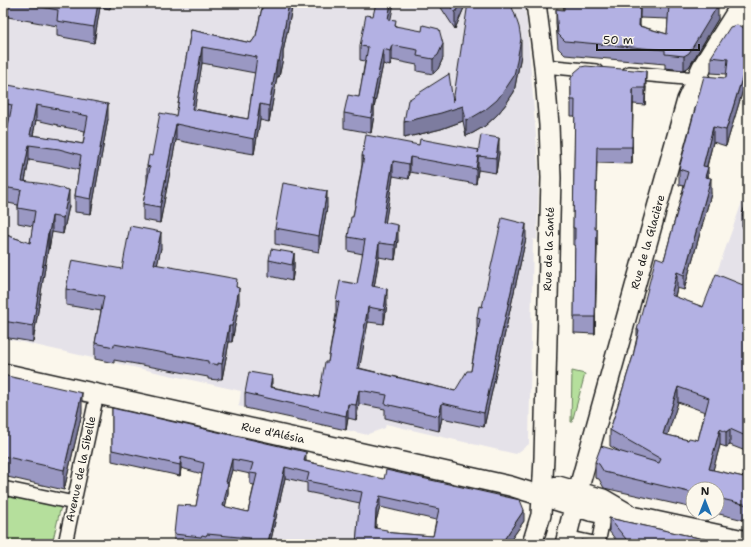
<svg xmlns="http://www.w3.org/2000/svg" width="751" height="547" font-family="'Shantell Sans',sans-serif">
<rect width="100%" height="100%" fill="#fbf7ec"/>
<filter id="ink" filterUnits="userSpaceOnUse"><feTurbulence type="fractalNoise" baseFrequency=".025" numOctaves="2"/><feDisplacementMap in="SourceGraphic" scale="8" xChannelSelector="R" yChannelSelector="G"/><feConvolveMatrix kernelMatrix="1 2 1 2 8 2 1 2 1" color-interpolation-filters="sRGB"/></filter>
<g filter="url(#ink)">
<path fill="#e5e2e9" d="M 3,3 L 524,3 L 527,21 L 539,175 L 537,240 L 533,239 L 529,444 L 516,454 L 386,424 L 385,428 L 368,434 L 368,435 L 238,406 L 239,405 L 241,391 L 3,338 Z
M 742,202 L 748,204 L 748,302 L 711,289 Z
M 264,454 L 353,474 L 377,520 L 375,544 L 244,544 Z"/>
<path fill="#b5df9c" stroke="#687e5c" d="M 572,371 L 585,374 L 572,422 L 571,422 Z
M 3,493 L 61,506 L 52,544 L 3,544 Z"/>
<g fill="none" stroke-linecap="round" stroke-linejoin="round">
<defs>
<path id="street" d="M 735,14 L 748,26
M 544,66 L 596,71
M 629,73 L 696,79
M 3,488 L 74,503
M 566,537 L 598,544
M 65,544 L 97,394
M 598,544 L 604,514"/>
<path id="secondary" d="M 3,373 L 510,486 L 590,511 L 604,514 L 632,516 L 748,541
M 542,495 L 548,488 L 558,486 L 603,499 L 627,513
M 532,544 L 541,515 L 544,458 L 551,178 L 549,125 L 544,66 L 536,3
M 565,544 L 578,491 L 687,100 L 702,67 L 742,3"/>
</defs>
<use href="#street" stroke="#1c1c1c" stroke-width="16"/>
<use href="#secondary" stroke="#1c1c1c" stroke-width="22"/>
<use href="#street" stroke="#fbf7ec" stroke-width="13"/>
<use href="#secondary" stroke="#fbf7ec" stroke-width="19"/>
</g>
<path fill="#9a98c3" stroke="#1c1c1c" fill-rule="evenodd" d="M 8,3 L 111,3 L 110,9 L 100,7 L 94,43 L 57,36 L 57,26 L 8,17 Z
M 263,3 L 293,3 L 283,52 L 283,58 L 279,77 L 277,77 L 269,122 L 260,120 L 254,154 L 224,149 L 224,150 L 176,140 L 160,223 L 143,220 L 143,204 L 147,182 L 147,166 L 176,116 L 191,30 L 251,43 L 256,36 ZM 202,63 L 255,73 L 248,119 L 194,109 Z
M 438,3 L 466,3 L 455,29 Z
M 564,3 L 716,3 L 718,19 L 689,67 L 684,70 L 665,68 L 665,64 L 565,55 L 558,48 L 556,24 L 556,9 L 564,10 ZM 640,18 L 668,19 L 667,34 L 640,26 Z
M 391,19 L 396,26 L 443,58 L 438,69 L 433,74 L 417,71 L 417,65 L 392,60 L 390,66 L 383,64 L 374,108 L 374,115 L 371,133 L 344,128 L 344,113 L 359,97 L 365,61 L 360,60 L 360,46 Z
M 748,29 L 744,91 L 743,90 L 726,146 L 713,142 L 707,167 L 711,194 L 684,290 L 677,288 L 675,297 L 703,307 L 748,287 L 748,452 L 730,445 L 726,447 L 720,445 L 713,470 L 748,478 L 748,521 L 715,513 L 717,513 L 717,489 L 693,489 L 693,508 L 604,488 L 599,479 L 595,478 L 595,462 L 619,451 L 610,446 L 610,430 L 633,356 L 637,337 L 637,330 L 664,260 L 684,186 L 679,185 L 679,169 L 726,78 L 726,74 L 711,73 L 711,57 ZM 678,402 L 705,412 L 698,440 L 688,440 L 667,435 Z
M 521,55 L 514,92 L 506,104 L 497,115 L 485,126 L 473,133 L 466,136 L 463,121 L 441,129 L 404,138 L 453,102 Z
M 571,78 L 646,87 L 645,105 L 633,104 L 632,164 L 597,163 L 595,229 L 597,245 L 595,334 L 574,333 L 575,245 L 573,245 L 573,228 L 575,116 L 571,116 Z
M 3,84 L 108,119 L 91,214 L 75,212 L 75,196 L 79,170 L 59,165 L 29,160 L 25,181 L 69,206 L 63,234 L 52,232 L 49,249 L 48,249 L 33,342 L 3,337 L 3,234 L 30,243 L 33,226 L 18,223 L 18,205 L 3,202 L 3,152 L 9,120 L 3,119 ZM 36,120 L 58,125 L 58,126 L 85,131 L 83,144 L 33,135 Z
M 419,145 L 479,150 L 499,153 L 496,173 L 478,170 L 476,184 L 410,172 L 409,179 L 393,176 L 385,223 L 398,240 L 395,260 L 379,257 L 374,287 L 387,304 L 384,324 L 368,322 L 359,368 L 455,391 L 471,371 L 477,333 L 477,318 L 482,307 L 526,238 L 484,427 L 442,418 L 439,431 L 385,418 L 385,409 L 359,404 L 356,420 L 348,418 L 346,430 L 245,408 L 245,393 L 272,387 L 319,397 L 328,362 L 336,314 L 336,301 L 357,284 L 363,254 L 348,251 L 348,237 L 353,217 L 362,165 L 362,156 Z
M 748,198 L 748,229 L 742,227 L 742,215 Z
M 327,207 L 319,252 L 275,244 L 275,228 Z
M 161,248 L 157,265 L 237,287 L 239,303 L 232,342 L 229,342 L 222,379 L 218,379 L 218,380 L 208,379 L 208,377 L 114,360 L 114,363 L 95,359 L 95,343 L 101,311 L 66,305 L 66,289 L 122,269 Z
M 294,253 L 294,268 L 292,281 L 269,276 L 269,260 Z
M 3,375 L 82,413 L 64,490 L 3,476 Z
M 112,408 L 306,461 L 524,521 L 508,544 L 356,544 L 360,503 L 307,492 L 307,483 L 285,478 L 270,544 L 174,544 L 174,534 L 196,506 L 202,474 L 181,468 L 180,476 L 112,461 ZM 232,470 L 250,474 L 250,484 L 254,485 L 248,512 L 225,507 L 228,494 L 228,484 ZM 380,507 L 436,520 L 433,536 L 393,533 L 387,532 L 376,528 L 376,521 Z
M 609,518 L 726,544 L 619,544 L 609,531 Z"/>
<path fill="#7d7c9f" stroke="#1c1c1c" d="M 98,3 L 100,3 L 100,7 L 94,43 L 94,27 Z
M 289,3 L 293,3 L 283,52 L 283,58 L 279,77 L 279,61 L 282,42 Z
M 391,3 L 394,3 L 388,33 L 388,19 Z
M 460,3 L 466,3 L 455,29 L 455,13 Z
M 640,4 L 640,18 L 639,40 L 639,26 Z
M 718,5 L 718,19 L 689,67 L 684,70 L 684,56 Z
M 521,39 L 521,55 L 514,92 L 506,104 L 497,115 L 485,126 L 473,133 L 466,136 L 466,120 Z
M 443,44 L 443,58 L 438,69 L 433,74 L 433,59 Z
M 392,45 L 392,60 L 390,66 L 390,51 Z
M 202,47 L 202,63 L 192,125 L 192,109 Z
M 383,49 L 383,64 L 374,108 L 374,115 L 371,133 L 371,118 L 373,100 Z
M 277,61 L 277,77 L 269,122 L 269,106 Z
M 748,64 L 748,80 L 744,91 L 744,75 Z
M 646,71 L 646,87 L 645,105 L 645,88 Z
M 743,75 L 743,90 L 726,146 L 726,130 Z
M 633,88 L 633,104 L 632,164 L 632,147 Z
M 108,104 L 108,119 L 91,214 L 91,199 Z
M 260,104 L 260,120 L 254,154 L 254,139 Z
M 36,105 L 36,120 L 31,145 L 30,135 Z
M 463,106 L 463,121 L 441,129 L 404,138 L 404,122 Z
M 176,124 L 176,140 L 160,223 L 160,207 Z
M 713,127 L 713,142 L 703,181 L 703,166 Z
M 499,138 L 499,153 L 496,173 L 496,158 Z
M 29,145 L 29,160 L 22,196 L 22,181 Z
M 478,156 L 478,170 L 476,184 L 476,169 Z
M 410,157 L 410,172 L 409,179 L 409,164 Z
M 393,161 L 393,176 L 383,237 L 383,222 Z
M 708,167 L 708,183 L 705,177 Z
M 711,178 L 711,194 L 684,290 L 684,275 Z
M 69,190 L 69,206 L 63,234 L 63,218 Z
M 327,191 L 327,207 L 319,252 L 319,236 Z
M 52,216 L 52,232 L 49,249 L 49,233 Z
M 526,224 L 526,238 L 484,427 L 484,413 Z
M 398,225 L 398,240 L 395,260 L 395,245 Z
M 597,229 L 597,245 L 595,334 L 595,317 Z
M 161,232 L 161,248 L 154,280 L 154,264 Z
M 48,233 L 48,249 L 33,342 L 33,326 Z
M 379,243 L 379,257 L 372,301 L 372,286 Z
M 294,253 L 294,268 L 292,281 L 292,265 Z
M 677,272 L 677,288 L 671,311 L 671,295 Z
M 239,288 L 239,303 L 232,342 L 232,326 Z
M 387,289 L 387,304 L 384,324 L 384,310 Z
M 368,307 L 368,322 L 357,382 L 357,368 Z
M 229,326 L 229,342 L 222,379 L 222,364 Z
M 272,376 L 272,390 L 270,387 Z
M 678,387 L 678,402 L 663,450 L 663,434 Z
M 359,390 L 359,404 L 356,420 L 356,405 Z
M 82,393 L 82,413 L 64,490 L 64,470 Z
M 442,403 L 442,418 L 439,431 L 439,416 Z
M 348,404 L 348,418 L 346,430 L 346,416 Z
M 720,429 L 720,445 L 709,485 L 709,469 Z
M 730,429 L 730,445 L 726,447 L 726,432 Z
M 306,452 L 306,463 L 304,461 Z
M 181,457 L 181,468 L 180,476 L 180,465 Z
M 232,459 L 232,470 L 228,484 L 228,494 L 223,517 L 223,506 L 226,482 Z
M 285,467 L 285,478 L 270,544 L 268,544 Z
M 380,496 L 380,507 L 376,521 L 375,539 L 376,510 Z
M 524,510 L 524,521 L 508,544 L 501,544 Z"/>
<path fill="#b3b1e3" stroke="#1c1c1c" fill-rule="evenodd" d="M 19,3 L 98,3 L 94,27 L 57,21 L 58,10 Z
M 263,3 L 289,3 L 282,42 L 283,42 L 279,61 L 277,61 L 269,106 L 260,104 L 254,139 L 224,133 L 224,134 L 176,124 L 160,207 L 143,204 L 150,167 L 147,166 L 149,155 L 152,156 L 160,113 L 176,116 L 191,30 L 251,43 L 256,36 ZM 202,47 L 257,57 L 248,119 L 192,109 Z
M 376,3 L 391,3 L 388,19 L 396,20 L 395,26 L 422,31 L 423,25 L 439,29 L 443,44 L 438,55 L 433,59 L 417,56 L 418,50 L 392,45 L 390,51 L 383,49 L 373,100 L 374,100 L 371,118 L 344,113 L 348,95 L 359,97 L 368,47 L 360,46 L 366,15 L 373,16 Z
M 449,3 L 460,3 L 455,13 Z
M 468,3 L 510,3 L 514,12 L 519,27 L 521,39 L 514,76 L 506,88 L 497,100 L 485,110 L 473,117 L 466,120 L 463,106 L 441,113 L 404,122 L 408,100 L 449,74 L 453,102 Z
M 564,3 L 715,3 L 718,5 L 689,53 L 684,56 L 665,54 L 665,50 L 565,41 L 558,34 L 556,9 L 564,10 ZM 640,4 L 669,5 L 667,34 L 639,26 Z
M 737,25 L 748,29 L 748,64 L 744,75 L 743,75 L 726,130 L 713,127 L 703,166 L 708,167 L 705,177 L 711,178 L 684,275 L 677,272 L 671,295 L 703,307 L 716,274 L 748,287 L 748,437 L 730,429 L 726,432 L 720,429 L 709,469 L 748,478 L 748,505 L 717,498 L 717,489 L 693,489 L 693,493 L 604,472 L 599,464 L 595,462 L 601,446 L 659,463 L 661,459 L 610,430 L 633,356 L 639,330 L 637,330 L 656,257 L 664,260 L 688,172 L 679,169 L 704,76 L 726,78 L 728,59 L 711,57 L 730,27 ZM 678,387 L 709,398 L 698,440 L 689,438 L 688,440 L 663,434 Z
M 586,66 L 646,71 L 645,88 L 633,88 L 632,147 L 597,147 L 595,229 L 597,229 L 595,317 L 574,317 L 575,228 L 573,228 L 575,100 L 571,100 L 571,78 L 575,72 L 581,67 Z
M 3,84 L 108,104 L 91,199 L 75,196 L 81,155 L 59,149 L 29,145 L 22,181 L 45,184 L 69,190 L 63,218 L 52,216 L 49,233 L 48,233 L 33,326 L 3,321 L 3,234 L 30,243 L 35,211 L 18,208 L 21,189 L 21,190 L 3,187 L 5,178 L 3,178 L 3,152 L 12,105 L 3,103 ZM 36,105 L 58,109 L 58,110 L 88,116 L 83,144 L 60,140 L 60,139 L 30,135 Z
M 366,135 L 419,145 L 420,139 L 479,150 L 478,153 L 481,135 L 499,138 L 496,158 L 478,156 L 476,169 L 410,157 L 409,164 L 393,161 L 383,222 L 398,225 L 395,245 L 379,243 L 372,286 L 387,289 L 384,310 L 368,307 L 357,368 L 455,391 L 467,371 L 471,371 L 480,319 L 477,318 L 479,306 L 482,307 L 502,218 L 526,224 L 484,413 L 442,403 L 439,416 L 385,404 L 387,395 L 359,390 L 356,405 L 348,404 L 346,416 L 245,393 L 249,372 L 272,376 L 270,387 L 319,397 L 325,362 L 328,362 L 339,302 L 336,301 L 340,281 L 357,284 L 365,240 L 348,237 L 351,217 L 353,217 L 364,156 L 362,156 Z
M 283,183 L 327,191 L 319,236 L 275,228 Z
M 748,198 L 748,218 L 742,215 Z
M 130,226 L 161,232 L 154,264 L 237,279 L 236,287 L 239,288 L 232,326 L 229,326 L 222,364 L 218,363 L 218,365 L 208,363 L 208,361 L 114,344 L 114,347 L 95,343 L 104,296 L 66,289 L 72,260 L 122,269 Z
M 271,249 L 294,253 L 292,265 L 269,260 Z
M 3,375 L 82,393 L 64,470 L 3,456 Z
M 112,408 L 306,452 L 304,461 L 384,479 L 386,470 L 520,500 L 524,510 L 501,544 L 356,544 L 359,507 L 362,492 L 307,481 L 309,473 L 285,467 L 268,542 L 249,540 L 250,538 L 207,534 L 206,536 L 202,535 L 201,537 L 174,534 L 177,505 L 196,506 L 204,463 L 181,457 L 180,465 L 112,450 ZM 232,459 L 253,463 L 250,473 L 257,474 L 248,512 L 223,506 L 228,483 L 226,482 ZM 380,496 L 439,509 L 433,536 L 393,533 L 387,532 L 387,530 L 375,528 L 376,510 Z
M 609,518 L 726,544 L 630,544 Z
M 582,540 L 591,542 L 593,544 L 577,544 Z"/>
</g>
<g text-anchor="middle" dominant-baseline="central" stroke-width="4" stroke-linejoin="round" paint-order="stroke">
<g font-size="11" fill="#1c1c1c" stroke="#fbf7ec">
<text transform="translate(648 242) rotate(-74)">Rue de la Glacière</text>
<text transform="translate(549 249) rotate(-88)">Rue de la Santé</text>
<text transform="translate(273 433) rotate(12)">Rue d'Alésia</text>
<text transform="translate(81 469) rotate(-78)">Avenue de la Sibelle</text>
</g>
</g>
<rect width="751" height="547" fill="none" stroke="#fbf7ec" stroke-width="16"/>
<rect x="8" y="8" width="735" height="531" fill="none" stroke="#1c1c1c" stroke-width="1.5" filter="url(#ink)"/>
<g transform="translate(705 501)"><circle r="19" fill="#fbf7ec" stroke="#a29f99"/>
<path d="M0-3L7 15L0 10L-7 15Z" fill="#1f6fb2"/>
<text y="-6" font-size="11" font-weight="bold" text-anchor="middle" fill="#1c1c1c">N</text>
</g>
<path d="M597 44v6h102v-6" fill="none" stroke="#1c1c1c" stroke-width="2"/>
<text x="603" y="44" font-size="12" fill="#1c1c1c" stroke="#fbf7ec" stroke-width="3" paint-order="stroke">50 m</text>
</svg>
